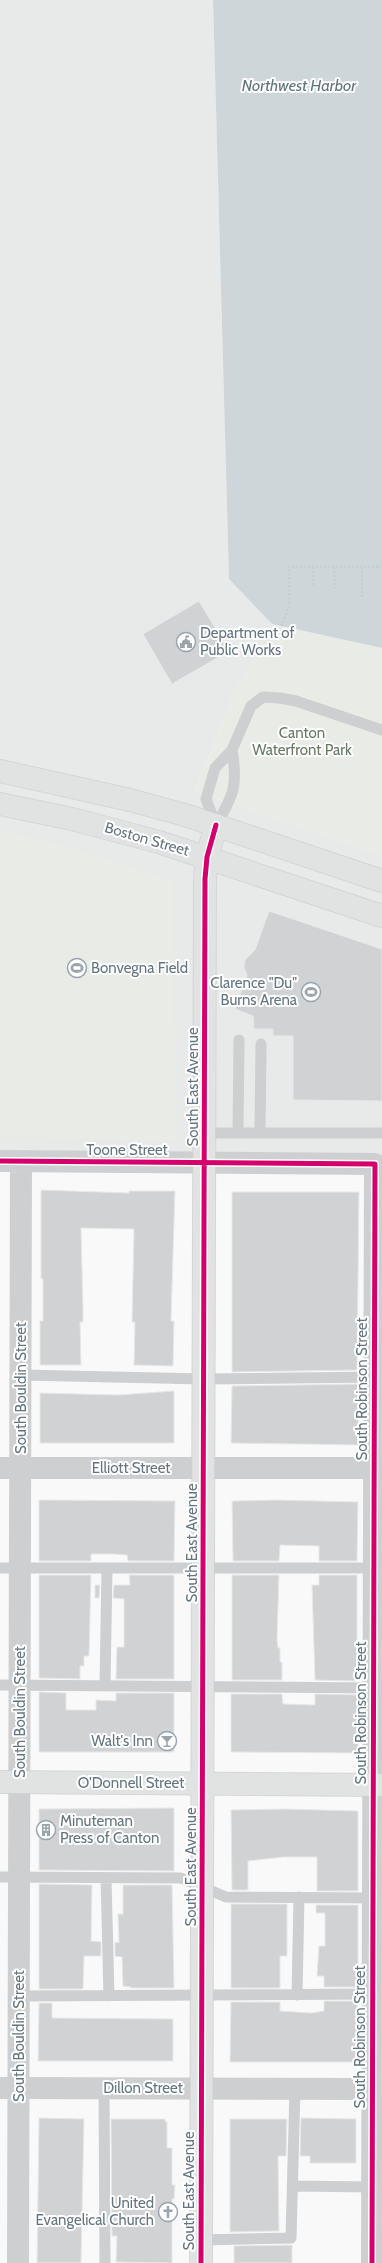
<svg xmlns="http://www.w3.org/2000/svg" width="382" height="2263" font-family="Cabin,sans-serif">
<rect width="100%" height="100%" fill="#f9f9f9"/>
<path fill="#e8e9e9" d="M 0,0 L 213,0 L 229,579 L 272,624 L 235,692 L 195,791 L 382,855 L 382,1298 L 378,1171 L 0,1165 Z"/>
<path fill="#e8ebe6" d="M 272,624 L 382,648 L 382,855 L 195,791 L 235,692 Z
M 0,830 L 59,844 L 173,881 L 176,1141 L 0,1138 Z"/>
<path fill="#ced6d9" d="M 213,0 L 382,0 L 382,648 L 272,624 L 229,579 Z"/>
<path fill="#d0d2d3" stroke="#e8e8e8" d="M 199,601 L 229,651 L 172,684 L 143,634 Z
M 269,911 L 382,949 L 382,1101 L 293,1100 L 293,1036 L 273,1036 L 273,1029 L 254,1029 L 253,1016 L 235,1009 L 247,975 L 244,967 L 245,960 L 255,950 Z
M 41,1190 L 129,1193 L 129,1191 L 175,1191 L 171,1321 L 174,1321 L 173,1366 L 134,1365 L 135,1322 L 132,1322 L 134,1229 L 81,1228 L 83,1308 L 83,1322 L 80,1322 L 81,1365 L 40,1365 L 40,1321 L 43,1321 L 43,1279 L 41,1279 Z
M 232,1192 L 359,1192 L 357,1370 L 232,1372 Z
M 359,1384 L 358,1445 L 231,1443 L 232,1386 Z
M 174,1391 L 174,1443 L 40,1443 L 40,1393 L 118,1395 Z
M 39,1500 L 175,1501 L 174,1561 L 128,1561 L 127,1555 L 114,1554 L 91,1554 L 91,1561 L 39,1561 Z
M 277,1500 L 358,1502 L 357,1561 L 319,1561 L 319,1546 L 280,1545 L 279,1561 L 233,1561 L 232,1501 Z
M 39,1575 L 91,1575 L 89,1656 L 84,1656 L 84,1666 L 80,1666 L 80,1679 L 39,1678 Z
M 129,1575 L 174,1575 L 174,1679 L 116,1679 L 117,1647 L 124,1647 L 124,1599 L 113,1598 L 114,1585 L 130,1585 Z
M 232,1575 L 279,1575 L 277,1640 L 278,1648 L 280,1648 L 280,1662 L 282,1662 L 282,1680 L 232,1680 Z
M 319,1575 L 357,1575 L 357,1681 L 315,1680 L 312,1585 L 319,1585 Z
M 95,1585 L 100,1585 L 99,1598 L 95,1598 Z
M 39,1692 L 66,1693 L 66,1710 L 96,1710 L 96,1700 L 116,1701 L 116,1693 L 174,1693 L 174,1752 L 39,1752 Z
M 231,1694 L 282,1694 L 283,1704 L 315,1705 L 315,1694 L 358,1695 L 358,1753 L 231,1752 Z
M 174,1808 L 174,1871 L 39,1870 L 39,1809 Z
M 284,1809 L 358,1811 L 358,1891 L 317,1891 L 317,1857 L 284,1857 L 248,1861 L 248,1890 L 232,1890 L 231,1810 Z
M 39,1884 L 92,1885 L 91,1941 L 101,1942 L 101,1956 L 84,1956 L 83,1989 L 39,1989 Z
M 123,1885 L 172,1885 L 174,1988 L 131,1988 L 131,1987 L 123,1986 L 122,1957 L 115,1956 L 115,1942 L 119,1943 L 118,1914 L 123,1914 Z
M 231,1904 L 287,1904 L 287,1956 L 280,1956 L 280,1988 L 231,1988 Z
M 316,1905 L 358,1905 L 358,1987 L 324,1987 L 324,1976 L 317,1976 L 319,1946 L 325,1946 L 325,1913 L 316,1913 Z
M 324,2001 L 358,2001 L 357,2062 L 230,2062 L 231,2002 L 280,2002 L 280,2011 L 311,2013 L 324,2011 Z
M 39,2003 L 52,2003 L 52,2018 L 173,2019 L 173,2061 L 38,2061 Z
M 39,2118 L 84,2119 L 81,2263 L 37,2263 Z
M 301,2118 L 356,2119 L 356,2163 L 310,2163 L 310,2156 L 300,2156 Z
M 111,2119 L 165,2119 L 165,2121 L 167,2122 L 167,2148 L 172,2148 L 172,2185 L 175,2185 L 174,2199 L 172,2199 L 172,2263 L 116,2262 L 117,2236 L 112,2236 Z
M 230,2119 L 287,2119 L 286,2156 L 278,2156 L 279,2231 L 230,2232 Z
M 292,2245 L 292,2263 L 234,2263 L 234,2246 Z"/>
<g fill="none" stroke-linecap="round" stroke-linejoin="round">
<defs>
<path id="secondary" d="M 0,1782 L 382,1785
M 201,2263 L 205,879 L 207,857 L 216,825"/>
<path id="primary" d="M 0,771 L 130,800 L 185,815 L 382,881
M 0,804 L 72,819 L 159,842 L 382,916"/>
</defs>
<use href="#secondary" stroke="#d5d6d7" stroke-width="24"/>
<use href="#primary" stroke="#d5d6d7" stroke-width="24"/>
<path stroke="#cbcccd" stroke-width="2.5" stroke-dasharray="2 2" stroke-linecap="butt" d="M 313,567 L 313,586
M 334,567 L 335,588
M 362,597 L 362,567
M 281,626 L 289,607 L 289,567 L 382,567"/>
<path stroke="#cecfd0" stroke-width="11" d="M 216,825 L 206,799 L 215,768 L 232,750 L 251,706 L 263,697 L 280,698 L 296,701 L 382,730
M 216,825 C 234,795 238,785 232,750
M 238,1132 L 239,1040
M 260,1132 L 261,1044
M 205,1133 L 382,1133
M 21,1375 L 204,1379 L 374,1377
M 0,1568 L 377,1568
M 0,1685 L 377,1688
M 105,1686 L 107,1568
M 0,1877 L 181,1878 L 226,1897 L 376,1898
M 106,1878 L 109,1996
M 297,1995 L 299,1897
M 19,1996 L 372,1994
M 104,2088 L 105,2263
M 294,2186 L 372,2187
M 201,2240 L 291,2238 L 295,2088"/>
<path stroke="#cecfd0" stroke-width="22" d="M 0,1161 L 375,1164 L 372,2263
M 0,1468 L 382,1468
M 0,2088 L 382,2089
M 18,2263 L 21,1162"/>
<use href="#secondary" stroke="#e1e2e2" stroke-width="22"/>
<use href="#primary" stroke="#e1e2e2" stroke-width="22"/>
<defs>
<path id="cycleway" d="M 0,1161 L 375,1164 L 372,2263
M 201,2263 L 205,879 L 207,857 L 216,825"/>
</defs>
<use href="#cycleway" stroke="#fff" stroke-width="8"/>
<use href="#cycleway" stroke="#d6006c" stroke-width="5"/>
</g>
<defs>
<symbol id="civic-ring" viewBox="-11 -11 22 22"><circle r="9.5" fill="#fff" stroke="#99a4ac" stroke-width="1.5"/><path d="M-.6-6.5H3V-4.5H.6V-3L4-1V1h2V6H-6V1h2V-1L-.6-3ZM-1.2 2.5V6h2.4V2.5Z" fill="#99a4ac"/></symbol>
<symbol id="stadium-ring" viewBox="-11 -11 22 22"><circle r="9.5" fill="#fff" stroke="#99a4ac" stroke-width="1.5"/><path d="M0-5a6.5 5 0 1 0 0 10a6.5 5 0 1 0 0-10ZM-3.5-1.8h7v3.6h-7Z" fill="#99a4ac"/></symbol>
<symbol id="bar-ring" viewBox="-11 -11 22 22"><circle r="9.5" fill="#fff" stroke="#99a4ac" stroke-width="1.5"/><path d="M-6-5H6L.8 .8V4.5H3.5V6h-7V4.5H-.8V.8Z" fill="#99a4ac"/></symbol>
<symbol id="building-ring" viewBox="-11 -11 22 22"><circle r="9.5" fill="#fff" stroke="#99a4ac" stroke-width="1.5"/><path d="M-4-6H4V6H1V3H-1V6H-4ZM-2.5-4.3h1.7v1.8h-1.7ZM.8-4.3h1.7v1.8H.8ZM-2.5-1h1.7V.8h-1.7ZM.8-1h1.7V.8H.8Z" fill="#99a4ac"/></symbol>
<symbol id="church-ring" viewBox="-11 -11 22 22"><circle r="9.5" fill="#fff" stroke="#99a4ac" stroke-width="1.5"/><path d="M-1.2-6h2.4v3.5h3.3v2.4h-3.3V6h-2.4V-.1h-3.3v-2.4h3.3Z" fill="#99a4ac"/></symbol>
</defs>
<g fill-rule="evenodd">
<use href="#civic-ring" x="175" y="631" width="22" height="22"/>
<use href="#stadium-ring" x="66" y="957" width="22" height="22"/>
<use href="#stadium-ring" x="300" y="981" width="22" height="22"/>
<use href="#bar-ring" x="156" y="1730" width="22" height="22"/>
<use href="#building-ring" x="35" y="1819" width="22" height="22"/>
<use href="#church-ring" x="157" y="2201" width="22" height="22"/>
</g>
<g text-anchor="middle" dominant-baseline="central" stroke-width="4" stroke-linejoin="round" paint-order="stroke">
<g font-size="15" fill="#657683" stroke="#fff" text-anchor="start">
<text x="200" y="633">Department of<tspan x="200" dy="17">Public Works</tspan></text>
<text x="91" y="968">Bonvegna Field</text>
<text x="297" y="983" text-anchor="end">Clarence "Du"<tspan x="297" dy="17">Burns Arena</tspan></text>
<text x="153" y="1741" text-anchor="end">Walt's Inn</text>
<text x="60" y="1821">Minuteman<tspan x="60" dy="17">Press of Canton</tspan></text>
<text x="154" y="2203" text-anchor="end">United<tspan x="154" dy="17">Evangelical Church</tspan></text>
</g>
<g font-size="15" fill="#687a64" stroke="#fff">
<text x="302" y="733">Canton<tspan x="302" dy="17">Waterfront Park</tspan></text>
</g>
<g font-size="15" fill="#657683" stroke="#fff">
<text transform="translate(147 839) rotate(16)">Boston Street</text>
<text transform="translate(193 1087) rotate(-90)">South East Avenue</text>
<text x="127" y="1150">Toone Street</text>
<text transform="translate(21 1388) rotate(-90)">South Bouldin Street</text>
<text transform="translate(362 1389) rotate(-90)">South Robinson Street</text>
<text x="131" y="1468">Elliott Street</text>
<text transform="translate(192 1543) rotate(-90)">South East Avenue</text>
<text transform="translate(20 1712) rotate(-90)">South Bouldin Street</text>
<text transform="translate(361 1713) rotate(-90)">South Robinson Street</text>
<text x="131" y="1783">O'Donnell Street</text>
<text transform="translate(191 1867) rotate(-90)">South East Avenue</text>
<text transform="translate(19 2036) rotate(-90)">South Bouldin Street</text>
<text transform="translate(360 2037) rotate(-90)">South Robinson Street</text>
<text x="143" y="2088">Dillon Street</text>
<text transform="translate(189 2191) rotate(-90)">South East Avenue</text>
</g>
<g font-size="16" font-style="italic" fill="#60757c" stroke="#fff">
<text x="299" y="85">Northwest Harbor</text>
</g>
</g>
</svg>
